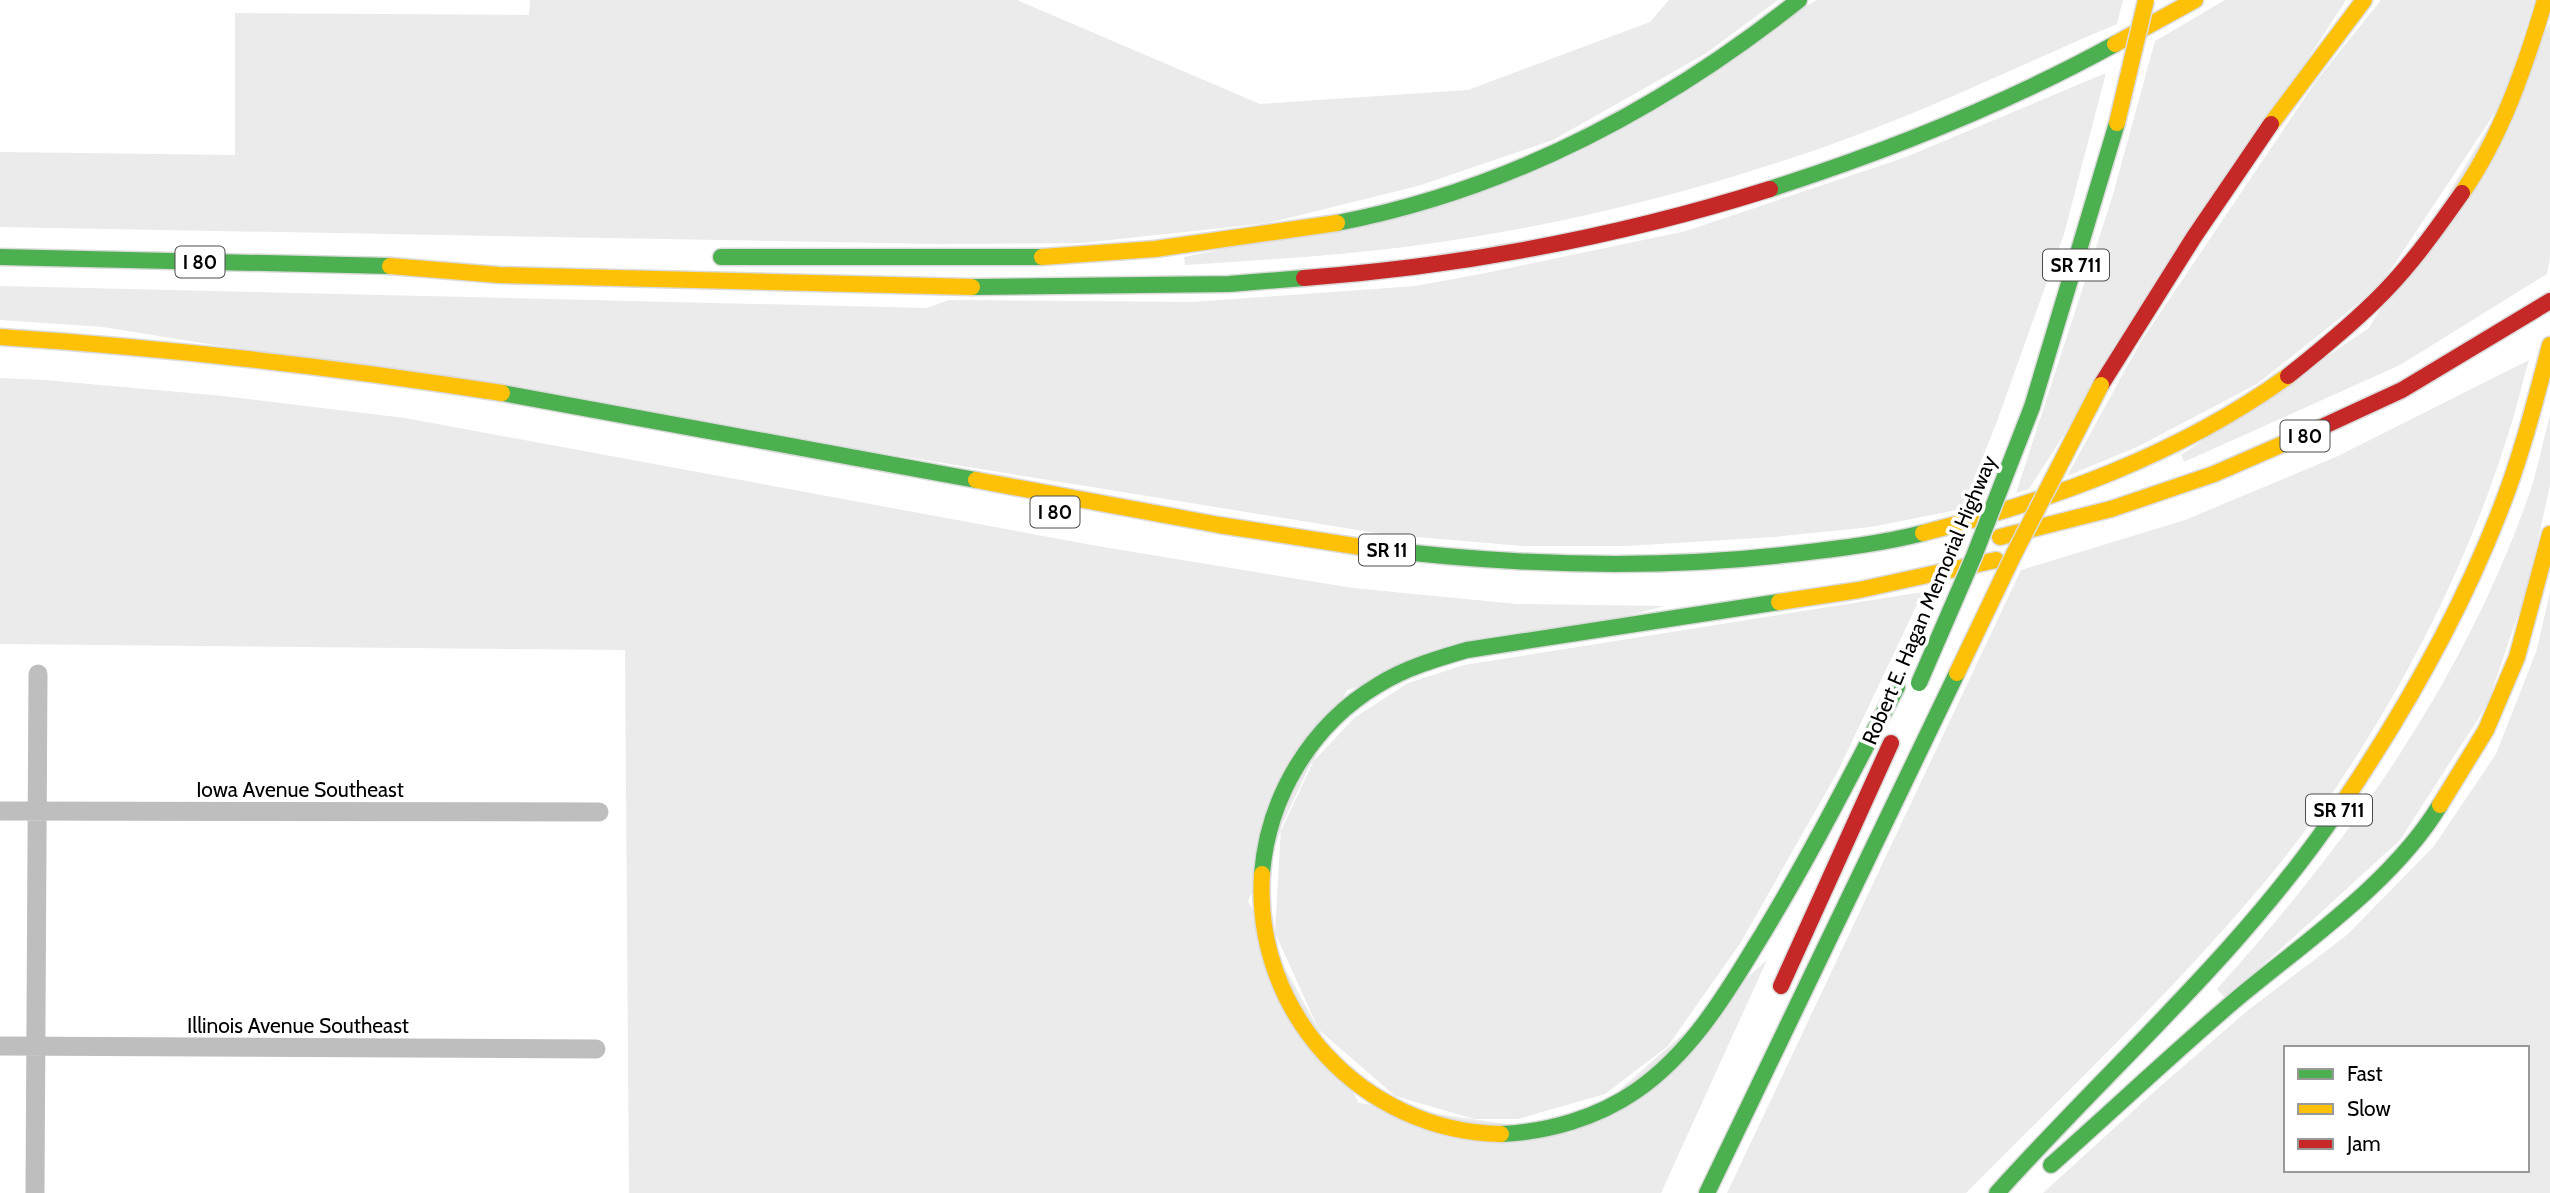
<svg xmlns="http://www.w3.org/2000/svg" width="2550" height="1193" font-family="Cabin,sans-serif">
<rect width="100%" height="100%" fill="#fff"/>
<path fill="#ebebeb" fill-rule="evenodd" d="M 530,0 L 1017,0 L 1260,104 L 1468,90 L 1650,22 L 1669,0 L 1778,0 L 1705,54 L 1553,140 L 1418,186 L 1268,223 L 1082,243 L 939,244 L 0,227 L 0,152 L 235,155 L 235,13 L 529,15 Z
M 1817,0 L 2123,0 L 2117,24 C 2029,61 1943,103 1854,136 C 1711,189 1563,226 1412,246 C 1336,256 1260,260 1185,265 L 1184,257 L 1450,202 Z
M 2225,0 L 2346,0 L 2029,489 L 2016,493 L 2112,198 L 2155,41 Z
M 2381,0 L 2535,0 L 2502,102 L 2380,286 L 2257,384 L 2137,447 L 2067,476 L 2140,343 L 2316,81 Z
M 2550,23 L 2550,258 L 2547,274 L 2400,365 L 2184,462 L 2181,455 L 2369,328 Z
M 2106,73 L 2064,234 L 1996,424 L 1962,509 L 1871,527 L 1774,537 L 1626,546 L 1522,546 L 1382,534 L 103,327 L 0,320 L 0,286 L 927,308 L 949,300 L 1192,302 L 1415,286 L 1486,273 L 1686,231 L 1906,157 Z
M 2529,360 C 2521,387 2515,415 2506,441 C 2459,590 2372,751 2273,872 C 2179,986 2070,1088 1966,1193 L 1727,1193 L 2021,570 L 2185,520 L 2338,456 Z
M 0,378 L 45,380 L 223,396 L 405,418 L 1103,547 L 1353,588 L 1517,604 L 1665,606 L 1347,690 L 1248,901 L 1359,1103 L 1571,1133 L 1767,960 L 1661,1193 L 629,1193 L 625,650 L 0,644 Z
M 2550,415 L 2550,485 L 2528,586 L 2487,705 L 2400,840 L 2226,999 L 2217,989 C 2350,841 2464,681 2530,492 C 2538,467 2543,441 2550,415 Z
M 1923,592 L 1837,773 L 1741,942 L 1668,1046 L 1605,1094 L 1518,1119 L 1474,1119 L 1395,1096 L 1319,1030 L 1275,933 L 1281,827 L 1310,765 L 1354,718 L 1408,683 L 1464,665 Z
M 2550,593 L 2550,1193 L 2043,1193 L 2156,1090 L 2247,1011 L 2347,935 L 2434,846 L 2496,754 L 2536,652 ZM 2286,1048 L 2527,1048 L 2527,1170 L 2286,1170 Z"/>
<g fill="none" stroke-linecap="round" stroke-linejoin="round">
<defs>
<path id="fast" d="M 1770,189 C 1888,151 2006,104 2115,44
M 1337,223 C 1509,190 1663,108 1799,0
M 0,257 L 390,266
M 721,257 L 1042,257
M 972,287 L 1229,284 L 1304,278
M 502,393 L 976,480
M 2032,407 L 2117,123
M 1361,547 C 1504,565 1648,571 1792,554 C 1835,549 1880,544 1923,533
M 1262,874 C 1268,797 1311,725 1378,685 C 1405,668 1436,659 1467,650 L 1779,602
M 1501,1134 C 1548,1132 1597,1118 1636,1091 C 1688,1055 1722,1001 1754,948 C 1806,864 1851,775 1897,687
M 2051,1165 C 2112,1111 2171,1055 2233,1002 C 2303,943 2393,883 2440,805
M 1707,1193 L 1957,673
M 1997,1193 C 2112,1065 2243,951 2340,807"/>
<path id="slow" d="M 2115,44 L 2195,0
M 2271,124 L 2364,0
M 2462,193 C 2502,135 2525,67 2545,0
M 1042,257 L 1155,249 L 1337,223
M 390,266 L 499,275 L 972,287
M 0,337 C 168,348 335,367 502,393
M 976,480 L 1219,525 L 1361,547
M 1923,533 C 2052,500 2179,455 2288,376
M 2000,537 L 2111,509 L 2214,474 L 2324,426
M 1779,602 L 1859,590 L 1996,560
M 2440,805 L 2486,730 L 2517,657 L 2550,534
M 2340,807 C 2403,714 2458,618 2499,513 C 2521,458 2535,402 2550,345
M 1262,874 C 1253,1013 1362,1131 1501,1134"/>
<path id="jam" d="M 1304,278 C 1463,266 1618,237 1770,189
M 2288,376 C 2322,349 2355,322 2385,291 C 2414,261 2438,227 2462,193
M 2101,385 L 2194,237 L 2271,124
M 2324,426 L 2402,390 L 2550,301
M 1781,986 L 1891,743"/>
</defs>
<use href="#fast" stroke="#dbdbdb" stroke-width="19"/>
<use href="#slow" stroke="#dbdbdb" stroke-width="19"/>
<use href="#jam" stroke="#dbdbdb" stroke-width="19"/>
<path stroke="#bebebe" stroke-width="19" d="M 0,811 L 599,812
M 0,1046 L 596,1049
M 35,1193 L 38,674"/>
<use href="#fast" stroke="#4caf50" stroke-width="16"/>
<use href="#slow" stroke="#ffc107" stroke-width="16"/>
<use href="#jam" stroke="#c62828" stroke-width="16"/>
<defs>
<path id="fast-bridge" d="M 1919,683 L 1974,556 L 2032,407"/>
<path id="slow-bridge" d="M 2117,123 L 2146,0
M 1957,673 L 2014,554 L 2101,385"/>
</defs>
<use href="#fast-bridge" stroke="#dbdbdb" stroke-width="19" stroke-linecap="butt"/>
<use href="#slow-bridge" stroke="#dbdbdb" stroke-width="19" stroke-linecap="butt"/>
<use href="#fast-bridge" stroke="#4caf50" stroke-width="16"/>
<use href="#slow-bridge" stroke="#ffc107" stroke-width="16"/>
</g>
<g text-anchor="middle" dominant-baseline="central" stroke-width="7" stroke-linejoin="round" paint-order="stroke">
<g fill="#fff" stroke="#4c4c4c" stroke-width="2">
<rect x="175.5" y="246.5" width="49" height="31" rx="5"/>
<rect x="2043" y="249.5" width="66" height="31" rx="5"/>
<rect x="2280.5" y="420.5" width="49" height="31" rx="5"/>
<rect x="1030.5" y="496.5" width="49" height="31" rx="5"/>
<rect x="1359" y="534.5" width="56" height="31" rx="5"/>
<rect x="2306" y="794.5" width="66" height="31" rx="5"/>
</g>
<g font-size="19" font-weight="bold" fill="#000">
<text x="200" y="262">I 80</text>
<text x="2076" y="265">SR 711</text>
<text x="2305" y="436">I 80</text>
<text x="1055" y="512">I 80</text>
<text x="1387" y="550">SR 11</text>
<text x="2339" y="810">SR 711</text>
</g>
<g font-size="21" fill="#000" stroke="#fff">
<text transform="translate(1929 600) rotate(-67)">Robert E. Hagan Memorial Highway</text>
<text x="300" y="789">Iowa Avenue Southeast</text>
<text x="298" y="1025">Illinois Avenue Southeast</text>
</g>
</g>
<rect x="2284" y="1046" width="245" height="126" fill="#ffffff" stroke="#999999" stroke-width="2"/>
<rect x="2298" y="1069" width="35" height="10" fill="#4caf50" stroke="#999999" stroke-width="2"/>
<text x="2347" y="1081" font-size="21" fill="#000000">Fast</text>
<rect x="2298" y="1104" width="35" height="10" fill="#ffc107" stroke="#999999" stroke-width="2"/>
<text x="2347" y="1116" font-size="21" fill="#000000">Slow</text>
<rect x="2298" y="1139" width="35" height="10" fill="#c62828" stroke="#999999" stroke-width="2"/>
<text x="2347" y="1151" font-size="21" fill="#000000">Jam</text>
</svg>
